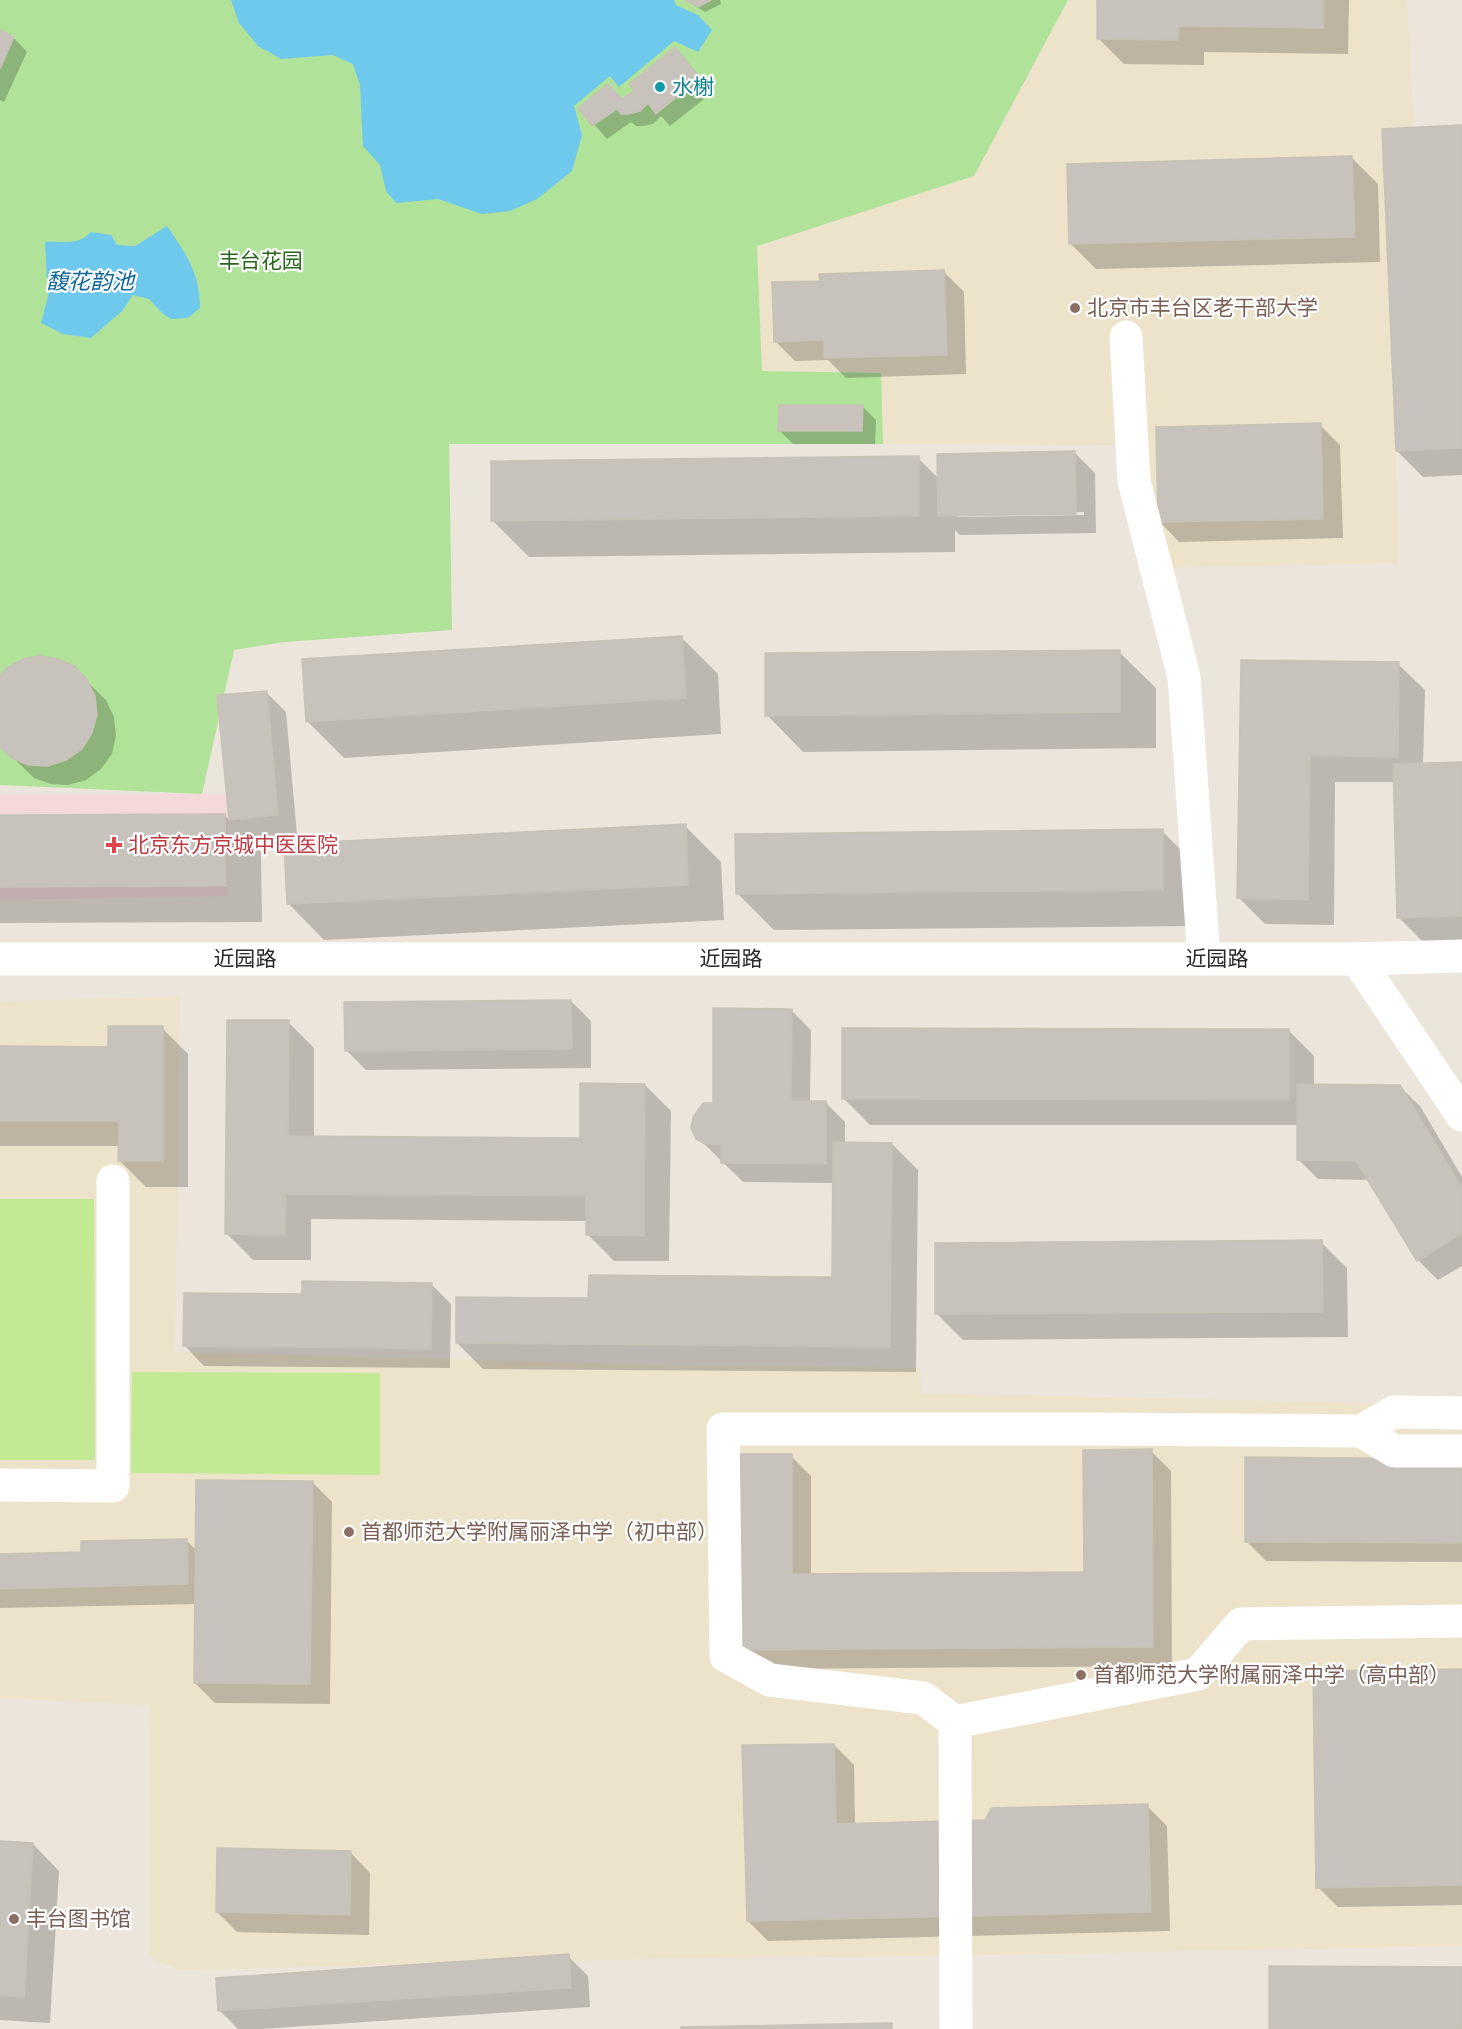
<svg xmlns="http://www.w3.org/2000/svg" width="1462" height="2029" font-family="'Alegreya Sans','Noto Sans SC',sans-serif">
<rect width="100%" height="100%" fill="#ece5dc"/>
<path fill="#ede3cb" d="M 1068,0 L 1407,0 L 1414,128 L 1382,129 L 1396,451 L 1398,563 L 1166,568 L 1117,445 L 883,444 L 880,373 L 762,371 L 757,246 L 977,170 Z
M 180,997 L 175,1352 L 697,1366 L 920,1368 L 921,1393 L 1462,1405 L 1462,1946 L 936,1956 L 702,1958 L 179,1970 L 150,1958 L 149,1705 L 0,1698 L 0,1001 Z"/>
<path fill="#f3d9da" d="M 0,794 L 228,794 L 227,896 L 0,900 Z"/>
<path fill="#b0e299" d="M 0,0 L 1068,0 L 974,176 L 757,246 L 762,371 L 881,373 L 883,444 L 449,444 L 452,630 L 285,642 L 234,650 L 202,794 L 0,785 Z"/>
<path fill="#c3e994" d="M 0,1199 L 94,1199 L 95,1460 L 0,1460 Z
M 132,1372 L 380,1373 L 380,1475 L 131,1473 Z"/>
<path fill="#6fc9ed" d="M 231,0 L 674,0 L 676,5 L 698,15 L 712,30 L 698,52 L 674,41 L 619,87 L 610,76 L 574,106 L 582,135 L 572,171 L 537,199 L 510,211 L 482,214 L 438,199 L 396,203 L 386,191 L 380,165 L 363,146 L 360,85 L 353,64 L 333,55 L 281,59 L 258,46 L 239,23 Z
M 167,226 C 186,254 200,273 200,308 L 188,318 L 171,319 L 162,313 L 149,299 L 133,295 L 122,311 L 91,338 L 63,334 L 41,323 L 48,296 L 45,242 C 62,241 79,246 91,232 L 111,235 L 117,245 L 135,246 Z"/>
<path fill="#0003" fill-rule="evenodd" d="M 685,0 L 720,0 L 721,4 L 705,12 Z
M 1099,0 L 1349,0 L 1348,54 L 1204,52 L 1204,65 L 1124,64 L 1098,38 Z
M 0,32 L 14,38 L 27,52 L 4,102 L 0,100 Z
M 675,49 L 713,92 L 670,126 L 661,116 L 653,124 L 643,126 L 636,126 L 631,122 L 607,139 L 580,108 L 623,100 L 636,91 Z
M 1462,127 L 1462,475 L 1423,477 L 1397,451 Z
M 1352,158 L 1378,184 L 1380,262 L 1096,269 L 1070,243 Z
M 944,272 L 964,292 L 966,374 L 846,378 L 828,360 L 795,361 L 775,341 L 821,283 Z
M 862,406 L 876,420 L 875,444 L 793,444 L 780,431 Z
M 1320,425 L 1340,445 L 1343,538 L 1179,542 L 1160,522 Z
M 1075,453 L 1095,473 L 1096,533 L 960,535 L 955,530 L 955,552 L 529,557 L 493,521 L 918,458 L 939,479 ZM 1084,512 L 1084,515 L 957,517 L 957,514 Z
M 681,637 L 718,674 L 721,734 L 344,758 L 307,721 Z
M 1119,652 L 1156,688 L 1156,748 L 803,752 L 767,715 Z
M 1242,661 L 1398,664 L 1425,690 L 1423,765 L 1462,763 L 1462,943 L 1425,944 L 1399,918 L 1395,782 L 1335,782 L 1334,925 L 1265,924 L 1239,898 Z
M 73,668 L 106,700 L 114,717 L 116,735 L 112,754 L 101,769 L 86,780 L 68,785 L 50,784 L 34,778 L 0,745 L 0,678 Z
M 266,692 L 286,712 L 297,835 L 248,839 L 261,852 L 262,922 L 0,923 L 0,816 L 225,816 L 230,821 L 219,697 Z
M 685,826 L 721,862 L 724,920 L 324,940 L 288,903 Z
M 1162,831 L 1198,867 L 1199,926 L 774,930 L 738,894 Z
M 571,1001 L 591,1021 L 591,1068 L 366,1070 L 346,1050 Z
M 791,1010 L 811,1030 L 810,1102 L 825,1102 L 845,1122 L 845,1144 L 892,1144 L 918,1170 L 916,1372 L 483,1369 L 457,1343 L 590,1300 L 833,1279 L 834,1183 L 743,1182 L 698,1138 L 715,1105 Z
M 288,1022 L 314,1048 L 314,1138 L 582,1139 L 645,1085 L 671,1111 L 669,1261 L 614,1261 L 588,1235 L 588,1221 L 311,1219 L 311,1260 L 253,1260 L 227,1234 Z
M 162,1028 L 188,1054 L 188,1187 L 146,1187 L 120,1161 L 120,1146 L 0,1146 L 0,1048 L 109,1048 Z
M 1288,1030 L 1314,1056 L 1314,1086 L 1399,1086 L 1420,1106 L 1462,1177 L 1462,1266 L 1438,1280 L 1418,1260 L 1370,1180 L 1318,1179 L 1298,1159 L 1298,1125 L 870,1125 L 844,1099 Z
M 1321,1242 L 1347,1268 L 1348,1337 L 963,1340 L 937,1314 Z
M 431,1284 L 451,1304 L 450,1368 L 204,1366 L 185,1346 L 303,1295 Z
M 1151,1451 L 1171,1471 L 1172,1666 L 761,1669 L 741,1649 L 791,1456 L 811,1476 L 811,1576 L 1085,1574 Z
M 1462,1460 L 1462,1562 L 1266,1561 L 1246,1541 Z
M 312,1482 L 332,1502 L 330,1704 L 215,1703 L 195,1683 L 196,1604 L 0,1608 L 0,1555 L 83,1553 L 186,1540 L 197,1551 Z
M 1462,1670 L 1462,1905 L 1338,1907 L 1318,1887 Z
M 834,1745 L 854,1765 L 855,1825 L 986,1822 L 1147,1806 L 1167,1826 L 1170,1931 L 768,1941 L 748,1921 Z
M 0,1843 L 33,1844 L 59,1871 L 50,2023 L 0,2020 Z
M 351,1853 L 370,1873 L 369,1935 L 237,1932 L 217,1912 Z
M 568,1956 L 588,1976 L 590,2007 L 261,2029 L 238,2029 L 219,2010 Z"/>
<path fill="#c7c2bb" stroke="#c7c1b6" stroke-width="1.5" d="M 685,0 L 711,0 L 698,7 Z
M 1097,0 L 1323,0 L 1323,28 L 1179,26 L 1178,40 L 1097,39 Z
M 0,30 L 14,37 L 0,69 Z
M 675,47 L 700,78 L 656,114 L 648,103 L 640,111 L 629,114 L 621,114 L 617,109 L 592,126 L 578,108 L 608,84 L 622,99 L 634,91 L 629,84 Z
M 1462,125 L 1462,448 L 1396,451 L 1382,129 Z
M 1352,156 L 1355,237 L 1069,244 L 1067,164 Z
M 944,270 L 947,355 L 824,358 L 824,340 L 774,342 L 772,282 L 820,281 L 819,274 Z
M 779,405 L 863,405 L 862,431 L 778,431 Z
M 1321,423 L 1323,519 L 1158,522 L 1156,427 Z
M 1075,451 L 1076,514 L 938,516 L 937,454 Z
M 919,456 L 919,516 L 491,521 L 491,461 Z
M 682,636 L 686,698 L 306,722 L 302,659 Z
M 1120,650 L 1120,712 L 765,716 L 765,653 Z
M 40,656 L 58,659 L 74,666 L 86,678 L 95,696 L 97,715 L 92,733 L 82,749 L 66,760 L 48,766 L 28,765 L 12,758 L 0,747 L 0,675 L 7,668 L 23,659 Z
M 1241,660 L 1399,662 L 1398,757 L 1310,756 L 1308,900 L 1237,898 Z
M 267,691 L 278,815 L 229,820 L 217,695 Z
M 1462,762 L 1462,916 L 1397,918 L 1393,764 Z
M 225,814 L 226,886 L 0,887 L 0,815 Z
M 686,824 L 688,885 L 287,904 L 284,844 Z
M 1163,829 L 1163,890 L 736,894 L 735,834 Z
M 571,1000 L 572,1049 L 345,1051 L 344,1002 Z
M 713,1008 L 792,1009 L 791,1101 L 826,1101 L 826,1164 L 721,1163 L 721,1144 L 705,1144 L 696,1139 L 691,1128 L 693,1117 L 703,1103 L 713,1103 Z
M 227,1020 L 289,1020 L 288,1136 L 580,1138 L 580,1083 L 645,1084 L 644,1236 L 586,1235 L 586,1196 L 286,1194 L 285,1235 L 225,1234 Z
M 108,1026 L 163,1026 L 163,1161 L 118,1161 L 119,1121 L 0,1121 L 0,1046 L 108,1047 Z
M 842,1028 L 1289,1029 L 1289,1100 L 842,1099 Z
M 1297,1084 L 1400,1085 L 1462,1188 L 1462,1234 L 1417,1261 L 1356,1161 L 1297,1160 Z
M 833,1142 L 892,1143 L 890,1347 L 456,1343 L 456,1297 L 588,1298 L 589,1275 L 832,1277 Z
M 1322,1240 L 1323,1312 L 935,1314 L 935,1243 Z
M 302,1281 L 432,1283 L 431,1349 L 183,1346 L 184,1293 L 302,1294 Z
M 1152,1449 L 1153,1647 L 740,1650 L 739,1454 L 792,1454 L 792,1574 L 1084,1572 L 1083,1450 Z
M 1245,1457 L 1462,1459 L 1462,1543 L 1245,1542 Z
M 196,1480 L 313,1481 L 310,1684 L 194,1683 Z
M 187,1539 L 188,1584 L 0,1589 L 0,1554 L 81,1552 L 81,1541 Z
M 1462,1669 L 1462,1885 L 1316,1888 L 1313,1671 Z
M 834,1744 L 836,1824 L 985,1820 L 992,1808 L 1148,1804 L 1151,1912 L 747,1921 L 742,1745 Z
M 0,1841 L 33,1843 L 24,1997 L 0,1996 Z
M 217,1848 L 351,1851 L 350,1915 L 216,1912 Z
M 569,1954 L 571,1988 L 218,2011 L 216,1978 Z
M 1269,1966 L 1462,1967 L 1462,2029 L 1269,2029 Z
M 892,2023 L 892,2029 L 681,2029 L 681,2027 Z"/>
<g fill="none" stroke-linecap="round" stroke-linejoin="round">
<path stroke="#fff" stroke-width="33" d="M 1126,337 L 1134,481 L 1184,677 L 1204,959
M 1357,959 L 1462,1115
M 1361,1431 L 1394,1412 L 1462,1413
M 0,1485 L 113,1486 L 113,1181
M 955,1722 L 1198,1674 L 1241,1624 L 1462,1621
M 956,2029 L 955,1722 L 923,1698 L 770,1680 L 726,1656 L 723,1429 L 1093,1429 L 1361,1431 L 1394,1451 L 1462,1451"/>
<path stroke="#fff" stroke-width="33" d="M 0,959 L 1357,959 L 1462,956"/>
</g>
<circle fill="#0f9aa8" stroke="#fff" stroke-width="2" cx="660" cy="87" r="6"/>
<g fill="#8d6e63" stroke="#fff" stroke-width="2">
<circle cx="1075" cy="308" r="6"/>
<circle cx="349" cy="1532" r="6"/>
<circle cx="1081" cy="1675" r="6"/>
<circle cx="14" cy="1919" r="6"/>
</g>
<path fill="#e0444e" stroke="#fff" stroke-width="2" d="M111 836h6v6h6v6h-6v6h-6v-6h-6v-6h6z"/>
<g text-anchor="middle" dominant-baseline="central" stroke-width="4.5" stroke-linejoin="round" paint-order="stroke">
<g font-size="21" fill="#0d838f" stroke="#fff" text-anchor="start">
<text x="672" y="87">水榭</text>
</g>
<g font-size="21" fill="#28661a" stroke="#fff">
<text x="261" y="261">丰台花园</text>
</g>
<g font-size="21" fill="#785e54" stroke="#fff" text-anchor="start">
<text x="1087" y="308">北京市丰台区老干部大学</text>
<text x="361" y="1532">首都师范大学附属丽泽中学（初中部）</text>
<text x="1093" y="1675">首都师范大学附属丽泽中学（高中部）</text>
<text x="26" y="1919">丰台图书馆</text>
</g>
<g font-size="21" fill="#be3a42" stroke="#fff" text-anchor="start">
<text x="128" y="845">北京东方京城中医医院</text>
</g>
<g font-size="21" fill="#2a2a2a" stroke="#fff">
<text x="245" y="959">近园路</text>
<text x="731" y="959">近园路</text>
<text x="1217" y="959">近园路</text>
</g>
<g font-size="22" font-style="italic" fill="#0e6699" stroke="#fff">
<text x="90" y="282">馥花韵池</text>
</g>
</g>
</svg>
